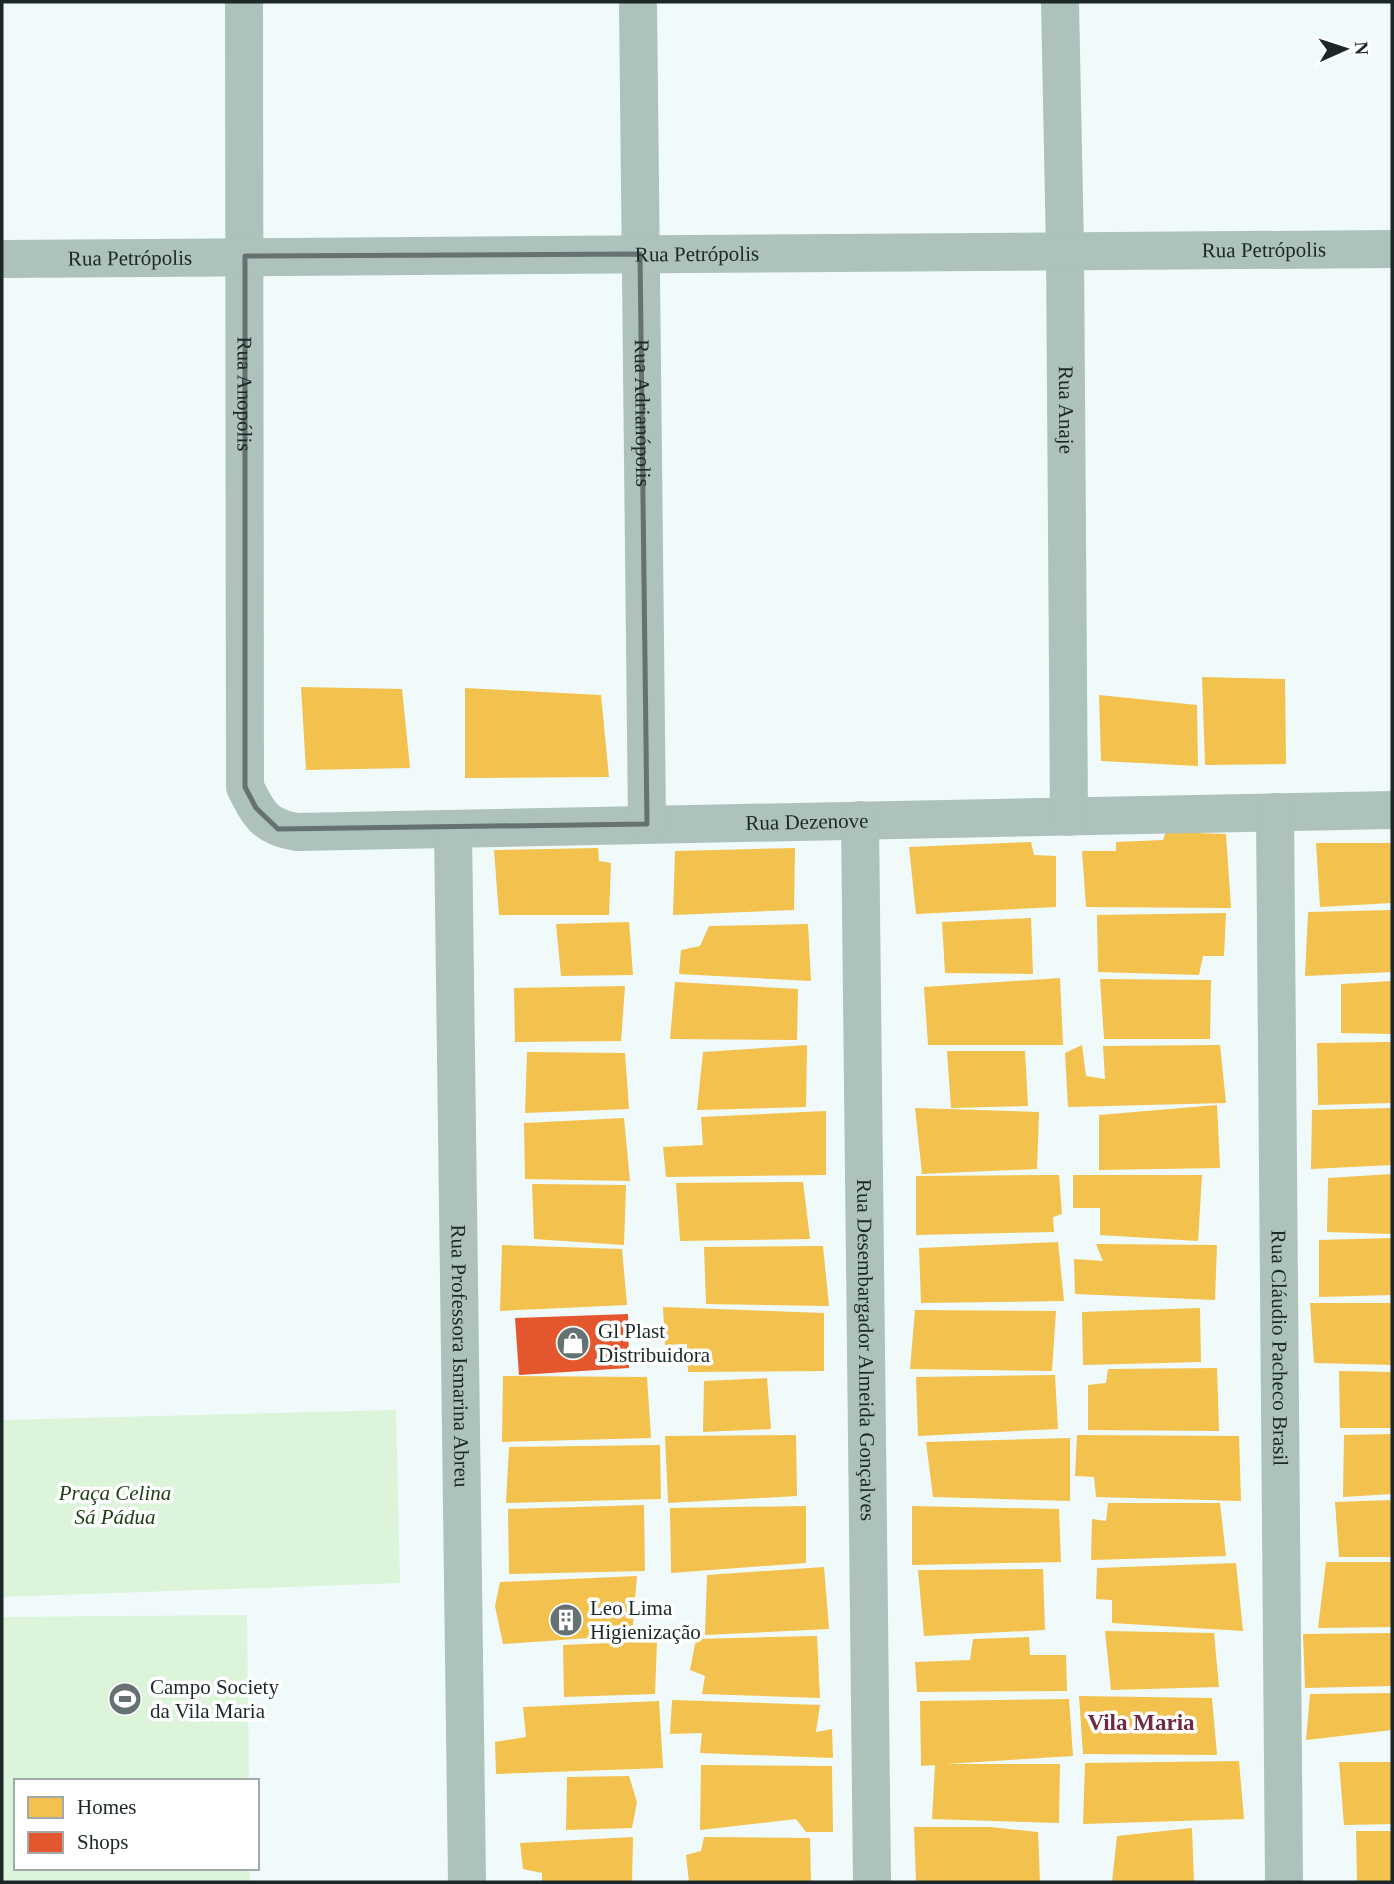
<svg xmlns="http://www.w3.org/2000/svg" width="1394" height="1884" font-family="Georgia,serif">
<rect width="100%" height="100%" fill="#f0fafa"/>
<path fill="#dbf4da" d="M 396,1410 L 400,1583 L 2,1597 L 2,1420 Z
M 247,1615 L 249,1781 L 16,1781 L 16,1868 L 250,1868 L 250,1882 L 2,1882 L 2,1617 Z"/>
<path fill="#f2c14e" d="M 1202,677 L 1285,679 L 1286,764 L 1205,765 Z
M 301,687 L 402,689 L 410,768 L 306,770 Z
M 465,688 L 601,695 L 609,777 L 465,778 Z
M 1099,695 L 1197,705 L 1198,766 L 1101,761 Z
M 1166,832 L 1226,834 L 1231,908 L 1086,907 L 1082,851 L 1116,851 L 1116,842 L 1163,840 Z
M 1031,842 L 1034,855 L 1056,856 L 1056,907 L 916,914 L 909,847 Z
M 1316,843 L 1392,843 L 1392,903 L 1320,907 Z
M 598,848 L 599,861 L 611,863 L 609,915 L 499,915 L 494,850 Z
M 795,848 L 794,910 L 673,915 L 675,851 Z
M 1392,910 L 1392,972 L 1305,976 L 1308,912 Z
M 1226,913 L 1224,956 L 1203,956 L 1199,975 L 1098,972 L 1097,915 Z
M 1031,918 L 1033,974 L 945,973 L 942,922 Z
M 629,922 L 633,975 L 561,976 L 556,924 Z
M 808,924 L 811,981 L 679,974 L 681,950 L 700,946 L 709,926 Z
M 1060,978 L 1063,1045 L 928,1045 L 924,987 Z
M 1100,979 L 1211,980 L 1210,1039 L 1104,1039 Z
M 1392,981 L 1392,1034 L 1341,1033 L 1341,984 Z
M 675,982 L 798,989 L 797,1040 L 670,1039 Z
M 625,986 L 621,1041 L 515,1042 L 514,988 Z
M 1392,1042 L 1392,1103 L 1318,1105 L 1317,1043 Z
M 807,1045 L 806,1107 L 697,1110 L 703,1052 Z
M 1082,1045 L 1086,1076 L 1105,1079 L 1103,1046 L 1220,1045 L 1226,1103 L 1068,1107 L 1065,1053 Z
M 947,1051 L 1025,1051 L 1028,1106 L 951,1108 Z
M 527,1052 L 625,1053 L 629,1109 L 525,1113 Z
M 1217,1105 L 1220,1168 L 1099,1170 L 1099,1115 Z
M 915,1108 L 1039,1112 L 1037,1169 L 922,1174 Z
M 1392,1108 L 1392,1165 L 1311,1169 L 1312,1110 Z
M 826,1111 L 826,1175 L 666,1177 L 663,1147 L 703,1145 L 701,1117 Z
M 624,1118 L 630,1181 L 525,1179 L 524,1123 Z
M 1392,1174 L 1392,1234 L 1327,1232 L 1328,1178 Z
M 1059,1175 L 1062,1214 L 1053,1217 L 1054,1232 L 916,1235 L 916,1176 Z
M 1073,1175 L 1202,1175 L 1198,1241 L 1100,1235 L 1100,1208 L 1073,1208 Z
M 803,1182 L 810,1239 L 680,1241 L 676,1183 Z
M 532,1184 L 626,1185 L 624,1245 L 534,1239 Z
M 1392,1238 L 1392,1295 L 1319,1297 L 1319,1240 Z
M 1058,1242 L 1064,1301 L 921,1303 L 919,1248 Z
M 1096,1244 L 1217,1245 L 1215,1300 L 1075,1294 L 1074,1259 L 1103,1261 Z
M 502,1245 L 622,1249 L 627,1305 L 500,1311 Z
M 823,1246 L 829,1306 L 706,1304 L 704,1247 Z
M 1310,1303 L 1392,1303 L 1392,1365 L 1314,1363 Z
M 663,1307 L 824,1313 L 824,1371 L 688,1372 L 687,1344 L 665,1345 Z
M 1200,1308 L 1201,1362 L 1083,1365 L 1082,1312 Z
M 915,1310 L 1056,1311 L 1052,1371 L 910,1369 Z
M 1217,1368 L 1219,1431 L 1088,1430 L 1088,1385 L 1106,1383 L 1108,1369 Z
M 1339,1371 L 1392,1372 L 1392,1428 L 1340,1428 Z
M 1055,1375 L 1058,1429 L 918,1436 L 916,1377 Z
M 503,1376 L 647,1377 L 651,1438 L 502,1442 Z
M 767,1378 L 771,1429 L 703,1432 L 704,1381 Z
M 1392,1434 L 1392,1494 L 1343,1497 L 1344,1435 Z
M 796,1435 L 797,1496 L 668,1503 L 665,1436 Z
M 1077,1435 L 1239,1436 L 1241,1501 L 1096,1497 L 1094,1477 L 1075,1476 Z
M 1070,1438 L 1070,1501 L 933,1497 L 926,1442 Z
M 660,1445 L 661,1499 L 506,1503 L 509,1447 Z
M 1392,1500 L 1392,1557 L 1339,1557 L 1335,1502 Z
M 1108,1503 L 1220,1503 L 1226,1556 L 1091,1560 L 1092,1519 L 1106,1521 Z
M 644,1505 L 645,1571 L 509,1574 L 508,1509 Z
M 806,1506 L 806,1563 L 671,1573 L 670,1508 Z
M 912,1506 L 1059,1509 L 1061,1562 L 912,1565 Z
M 1326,1562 L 1392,1562 L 1392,1627 L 1318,1628 Z
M 1236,1563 L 1243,1631 L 1112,1623 L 1112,1600 L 1096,1599 L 1097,1568 Z
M 824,1567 L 829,1629 L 705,1635 L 707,1575 Z
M 1043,1569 L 1045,1630 L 924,1636 L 918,1570 Z
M 637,1576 L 632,1635 L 503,1644 L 495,1606 L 500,1582 Z
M 1105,1631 L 1214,1633 L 1219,1687 L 1111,1690 Z
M 1392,1633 L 1392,1686 L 1305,1688 L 1303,1634 Z
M 817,1636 L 820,1698 L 702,1694 L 705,1676 L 690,1670 L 696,1639 Z
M 1029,1637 L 1030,1655 L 1066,1655 L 1067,1691 L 917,1692 L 915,1662 L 970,1660 L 973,1639 Z
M 657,1641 L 655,1694 L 564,1697 L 563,1645 Z
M 1392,1693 L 1392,1730 L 1306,1740 L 1310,1694 Z
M 1079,1696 L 1212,1698 L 1217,1755 L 1083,1754 Z
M 1069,1699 L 1073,1756 L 946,1764 L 1060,1764 L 1059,1823 L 932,1819 L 935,1765 L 921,1766 L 920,1701 Z
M 672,1700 L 820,1705 L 816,1732 L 832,1729 L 833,1758 L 700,1753 L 702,1733 L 670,1734 Z
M 659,1701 L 663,1768 L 496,1774 L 495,1742 L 526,1737 L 523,1707 Z
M 1239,1761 L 1244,1819 L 1083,1824 L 1085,1763 Z
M 1339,1762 L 1392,1762 L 1392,1824 L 1344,1825 Z
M 701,1765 L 832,1766 L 833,1832 L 806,1832 L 796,1819 L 700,1830 Z
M 629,1776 L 637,1802 L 632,1828 L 566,1830 L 567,1777 Z
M 914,1827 L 990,1827 L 1038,1832 L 1040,1882 L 916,1882 Z
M 1192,1828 L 1194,1882 L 1112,1882 L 1117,1836 Z
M 1356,1831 L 1392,1831 L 1392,1882 L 1357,1881 Z
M 633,1837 L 632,1882 L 542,1882 L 542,1873 L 523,1869 L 520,1843 Z
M 704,1837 L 810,1838 L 811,1882 L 689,1882 L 686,1855 L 701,1851 Z"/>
<path fill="#e4572e" d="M 628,1314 L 629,1368 L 519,1375 L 515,1318 Z"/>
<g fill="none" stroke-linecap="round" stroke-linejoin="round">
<g stroke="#acc2bb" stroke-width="38">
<path id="s1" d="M 244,2 L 245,787 C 259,815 265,827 297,832 L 1392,810"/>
<path id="s2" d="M 638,2 L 647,824"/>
<path id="s3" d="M 1060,2 L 1065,250 L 1069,817"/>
<path id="s4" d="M 2,259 L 1392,249"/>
<path id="s5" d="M 1275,812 L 1284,1882"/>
<path id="s6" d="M 860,820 L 872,1882"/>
<path id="s7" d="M 453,829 L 467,1882"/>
</g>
</g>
<path fill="none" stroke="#667172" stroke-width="5" stroke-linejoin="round" d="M 640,254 L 647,824 L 278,829 L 256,808 L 245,787 L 245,256 Z"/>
<defs>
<symbol id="shop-disc" viewBox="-11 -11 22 22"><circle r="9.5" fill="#667172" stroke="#fff"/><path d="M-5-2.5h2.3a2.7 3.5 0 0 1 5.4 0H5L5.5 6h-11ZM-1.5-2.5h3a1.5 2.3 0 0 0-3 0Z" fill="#fff"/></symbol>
<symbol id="building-disc" viewBox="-11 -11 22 22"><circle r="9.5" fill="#667172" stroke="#fff"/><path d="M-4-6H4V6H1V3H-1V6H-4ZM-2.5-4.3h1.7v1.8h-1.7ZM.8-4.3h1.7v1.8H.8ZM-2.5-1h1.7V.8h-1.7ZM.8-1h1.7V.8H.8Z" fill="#fff"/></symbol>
<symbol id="stadium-disc" viewBox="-11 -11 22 22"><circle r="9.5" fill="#667172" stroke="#fff"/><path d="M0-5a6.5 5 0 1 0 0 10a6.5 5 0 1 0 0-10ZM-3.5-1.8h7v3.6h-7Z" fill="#fff"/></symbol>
</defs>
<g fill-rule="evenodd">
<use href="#shop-disc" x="554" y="1324" width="38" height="38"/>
<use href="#building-disc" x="547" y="1601" width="38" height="38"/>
<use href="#stadium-disc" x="106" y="1680" width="38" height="38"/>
</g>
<g text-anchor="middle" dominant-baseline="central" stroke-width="7" stroke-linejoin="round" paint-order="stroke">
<g font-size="21" fill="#1c2728" stroke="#fff">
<text stroke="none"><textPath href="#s4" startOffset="1262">Rua Petrópolis</textPath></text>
<text stroke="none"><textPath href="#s4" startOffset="695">Rua Petrópolis</textPath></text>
<text stroke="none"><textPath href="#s4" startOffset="128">Rua Petrópolis</textPath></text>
<text stroke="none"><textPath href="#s1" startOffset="392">Rua Anopólis</textPath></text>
<text stroke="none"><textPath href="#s3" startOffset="408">Rua Anaje</textPath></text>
<text stroke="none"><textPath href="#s2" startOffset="411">Rua Adrianópolis</textPath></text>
<text stroke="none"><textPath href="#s1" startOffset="1368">Rua Dezenove</textPath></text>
<text stroke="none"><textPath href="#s5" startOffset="536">Rua Cláudio Pacheco Brasil</textPath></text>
<text stroke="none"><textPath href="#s6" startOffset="530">Rua Desembargador Almeida Gonçalves</textPath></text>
<text stroke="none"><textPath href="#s7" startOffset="527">Rua Professora Ismarina Abreu</textPath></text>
</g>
<g font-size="21" fill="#1c2728" stroke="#fff" text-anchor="start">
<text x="598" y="1331">Gl Plast<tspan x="598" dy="24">Distribuidora</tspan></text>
<text x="590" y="1608">Leo Lima<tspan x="590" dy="24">Higienização</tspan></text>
<text x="150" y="1687">Campo Society<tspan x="150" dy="24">da Vila Maria</tspan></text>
</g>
<g font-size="21" font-style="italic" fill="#1b3d11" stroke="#fff">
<text x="115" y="1493">Praça Celina<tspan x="115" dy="24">Sá Pádua</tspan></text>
</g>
<g font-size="23" font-weight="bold" fill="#6f2a40" stroke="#fff">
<text x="1141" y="1722">Vila Maria</text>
</g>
</g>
<rect width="1394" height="1884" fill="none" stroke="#1c2728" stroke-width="7"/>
<rect x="14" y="1779" width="245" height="91" fill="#ffffff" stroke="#a4a9a9" stroke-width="2"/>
<rect x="28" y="1797" width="35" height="21" fill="#f2c14e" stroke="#a4a9a9" stroke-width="2"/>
<text x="77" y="1814" font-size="21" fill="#1c2728">Homes</text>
<rect x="28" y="1832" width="35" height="21" fill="#e4572e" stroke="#a4a9a9" stroke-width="2"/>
<text x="77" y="1849" font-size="21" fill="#1c2728">Shops</text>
<g transform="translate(1345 49) rotate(87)" stroke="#ffffff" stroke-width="5" paint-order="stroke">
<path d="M0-5L12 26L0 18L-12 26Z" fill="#1c2728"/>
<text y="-10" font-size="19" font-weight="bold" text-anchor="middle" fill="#1c2728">N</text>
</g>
</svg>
